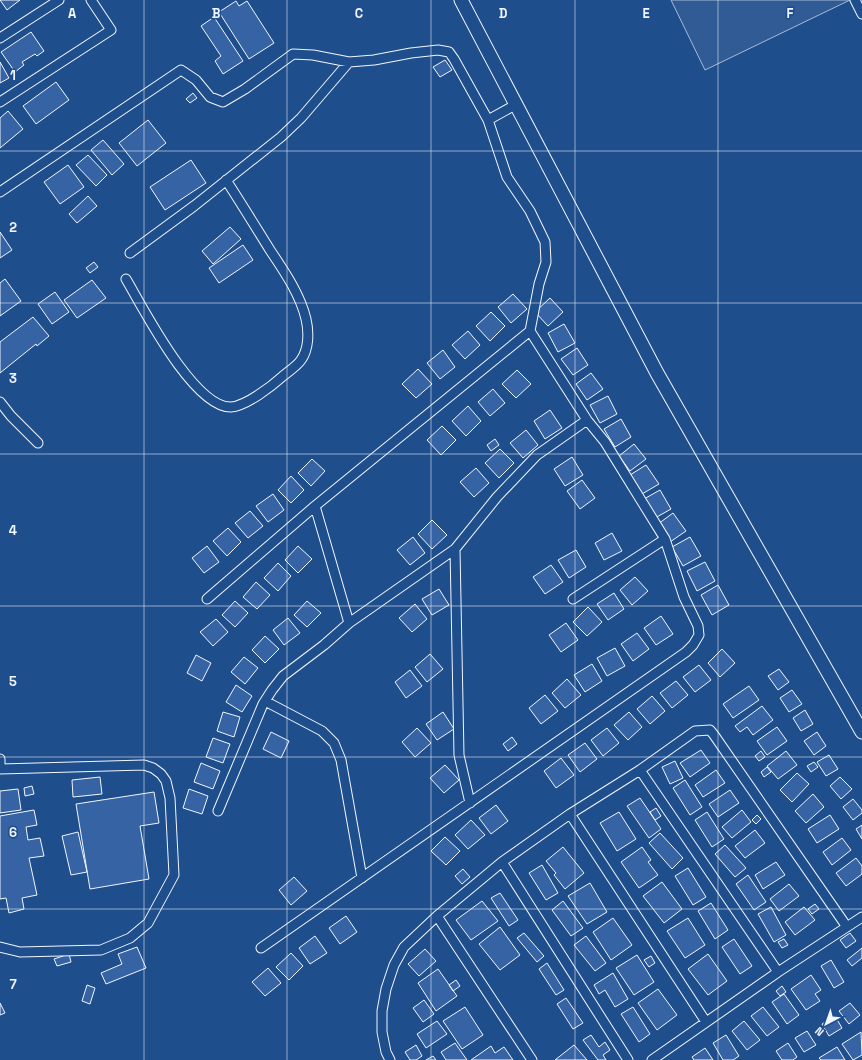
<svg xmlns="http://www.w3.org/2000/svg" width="862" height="1060" font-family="'Space Grotesk',sans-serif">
<rect width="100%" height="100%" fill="#1f4e8c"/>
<path fill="#305b95" stroke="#a8bbd7" d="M 671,0 L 850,0 L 705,70 Z"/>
<path fill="#3563a3" stroke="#f2f6ff" d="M 0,0 L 20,0 L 7,10 Z
M 236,1 L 239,6 L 247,1 L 274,43 L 249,59 L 219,12 Z
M 214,17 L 243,61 L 223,74 L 215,61 L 221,56 L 201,26 Z
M 31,32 L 44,51 L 37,56 L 35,54 L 22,62 L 24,65 L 15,72 L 1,52 Z
M 445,60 L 452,70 L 440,77 L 433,67 Z
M 0,62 L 9,78 L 0,83 Z
M 56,82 L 69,100 L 36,124 L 23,106 Z
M 193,93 L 197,98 L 190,103 L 186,99 Z
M 8,111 L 23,129 L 0,148 L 0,118 Z
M 148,120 L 166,143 L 137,166 L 119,143 Z
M 103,140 L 124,164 L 112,175 L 91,150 Z
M 88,155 L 107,175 L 96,186 L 76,165 Z
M 191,160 L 206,183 L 165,210 L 150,187 Z
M 68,165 L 84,187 L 60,204 L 44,182 Z
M 88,196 L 97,206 L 77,223 L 69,214 Z
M 230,227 L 241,239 L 213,264 L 202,251 Z
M 0,232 L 12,250 L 0,258 Z
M 243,245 L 253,260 L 219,283 L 209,268 Z
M 94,262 L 98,267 L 90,273 L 86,268 Z
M 5,279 L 21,301 L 0,316 L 0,283 Z
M 92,280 L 106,298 L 77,318 L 64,300 Z
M 55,292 L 69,312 L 52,324 L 38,304 Z
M 513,294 L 527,309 L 511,323 L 498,307 Z
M 550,298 L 563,312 L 548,326 L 535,312 Z
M 491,312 L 505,326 L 490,341 L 476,326 Z
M 33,317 L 49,336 L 37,346 L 36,344 L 0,373 L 0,342 Z
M 564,324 L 575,343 L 558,352 L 548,333 Z
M 468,331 L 480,345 L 465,359 L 452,345 Z
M 577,348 L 588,365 L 573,375 L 561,359 Z
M 443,350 L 455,367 L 440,379 L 427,363 Z
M 418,369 L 432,384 L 416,398 L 402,384 Z
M 517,370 L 531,384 L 516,398 L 502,384 Z
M 591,373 L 603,389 L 587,400 L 576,384 Z
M 493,389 L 505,403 L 490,416 L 478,402 Z
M 608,396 L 617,414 L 600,423 L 590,405 Z
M 468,406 L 481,421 L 466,436 L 452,421 Z
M 550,410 L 562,428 L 545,439 L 534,421 Z
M 621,419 L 631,437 L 615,447 L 604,429 Z
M 442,426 L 456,440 L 441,455 L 427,440 Z
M 526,430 L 538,445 L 523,458 L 510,443 Z
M 495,439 L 499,445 L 491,451 L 487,445 Z
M 634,444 L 646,459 L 630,471 L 619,456 Z
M 500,449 L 514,463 L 499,478 L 485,463 Z
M 572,457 L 583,475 L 565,486 L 554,469 Z
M 312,459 L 325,471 L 311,486 L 298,473 Z
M 646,465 L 659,484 L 642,494 L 630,475 Z
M 476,468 L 489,483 L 474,497 L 460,482 Z
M 291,476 L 304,490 L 291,503 L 278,490 Z
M 582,480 L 595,498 L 580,509 L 567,491 Z
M 660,490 L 671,509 L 655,518 L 644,499 Z
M 273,494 L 284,510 L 268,522 L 256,506 Z
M 250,511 L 263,526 L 248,538 L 235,523 Z
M 673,513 L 686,531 L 670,542 L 658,524 Z
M 432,520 L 447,535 L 432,549 L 418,534 Z
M 228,528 L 241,542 L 227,556 L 213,541 Z
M 612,533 L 622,551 L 604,560 L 595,543 Z
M 413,537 L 425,553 L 410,565 L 397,550 Z
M 690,537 L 701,556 L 683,566 L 672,547 Z
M 207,546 L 219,562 L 204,573 L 192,558 Z
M 298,546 L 312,559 L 298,573 L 285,560 Z
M 576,550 L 586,567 L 569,578 L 558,560 Z
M 705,562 L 715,581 L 697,591 L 687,571 Z
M 278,563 L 291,576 L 278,591 L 264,578 Z
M 551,565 L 563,582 L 545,594 L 533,577 Z
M 635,577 L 648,591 L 632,605 L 620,590 Z
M 256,582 L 270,595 L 257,609 L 243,597 Z
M 718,585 L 729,605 L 712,615 L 701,595 Z
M 439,589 L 449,605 L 432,615 L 422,599 Z
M 614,593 L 624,609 L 608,620 L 597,604 Z
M 235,601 L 248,613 L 235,627 L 222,615 Z
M 307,601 L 321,613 L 307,627 L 294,615 Z
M 415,604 L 427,619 L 412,632 L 399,618 Z
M 588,607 L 602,622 L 587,636 L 573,622 Z
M 661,616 L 673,634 L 656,645 L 644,628 Z
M 288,618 L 300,633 L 284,645 L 273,630 Z
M 216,619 L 228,632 L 213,646 L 200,632 Z
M 566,623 L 578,640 L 561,652 L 549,635 Z
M 637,633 L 649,649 L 633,661 L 621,644 Z
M 265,636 L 279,649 L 265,663 L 252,650 Z
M 615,648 L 625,666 L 607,676 L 597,658 Z
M 722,649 L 735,663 L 720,677 L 708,663 Z
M 430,654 L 443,669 L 427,682 L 415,667 Z
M 196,655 L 211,663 L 202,681 L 187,673 Z
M 244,657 L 258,668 L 245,684 L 231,672 Z
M 592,664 L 602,681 L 585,692 L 574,675 Z
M 699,665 L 711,680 L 695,692 L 683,677 Z
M 779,669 L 789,682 L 778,690 L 768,676 Z
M 410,670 L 422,686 L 406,698 L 395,682 Z
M 567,679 L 581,695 L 565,708 L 552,693 Z
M 676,681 L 688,695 L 672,708 L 660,693 Z
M 236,685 L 252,696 L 242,712 L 226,702 Z
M 749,686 L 759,700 L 733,718 L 723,704 Z
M 792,690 L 802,704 L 789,712 L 780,698 Z
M 545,695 L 558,711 L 541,724 L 529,708 Z
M 652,696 L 665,711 L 650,724 L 637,709 Z
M 762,706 L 773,720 L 753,735 L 747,727 L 740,732 L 735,726 Z
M 805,710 L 813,724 L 801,731 L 793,718 Z
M 223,712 L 240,717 L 234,737 L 217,731 Z
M 443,712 L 454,729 L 437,740 L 426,724 Z
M 629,712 L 642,727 L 628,740 L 614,725 Z
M 777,727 L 787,741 L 767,755 L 757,741 Z
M 417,728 L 431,743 L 415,757 L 402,742 Z
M 607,728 L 619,743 L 603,756 L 591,740 Z
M 271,732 L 289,741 L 281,758 L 263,749 Z
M 817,732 L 826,746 L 814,755 L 804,741 Z
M 512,737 L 517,744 L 508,751 L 503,744 Z
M 213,738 L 230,744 L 223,763 L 206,757 Z
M 585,743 L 597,759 L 580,772 L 568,755 Z
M 701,750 L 710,763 L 690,777 L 680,763 Z
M 761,751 L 765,757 L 759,761 L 755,756 Z
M 786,751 L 797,765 L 778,779 L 767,766 Z
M 829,755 L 838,769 L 826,776 L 817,762 Z
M 561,758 L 574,775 L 556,788 L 544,771 Z
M 675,761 L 683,778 L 670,784 L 662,767 Z
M 814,762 L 818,767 L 811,772 L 807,766 Z
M 201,763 L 220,771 L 213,789 L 194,782 Z
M 445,765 L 459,780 L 444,793 L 430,778 Z
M 767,767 L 771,772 L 764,777 L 761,772 Z
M 716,770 L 725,783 L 703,797 L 695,785 Z
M 797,773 L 809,784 L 792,802 L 780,790 Z
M 100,777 L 102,794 L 73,797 L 72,780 Z
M 840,777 L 852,789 L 841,799 L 830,786 Z
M 685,780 L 702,807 L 690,815 L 673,788 Z
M 32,786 L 34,794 L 25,796 L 24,788 Z
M 18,789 L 21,810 L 0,813 L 0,791 Z
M 189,789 L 208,796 L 202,814 L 183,808 Z
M 730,790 L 739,803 L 718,817 L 709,804 Z
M 154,792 L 159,823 L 140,826 L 149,879 L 90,889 L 76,804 Z
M 813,794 L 824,807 L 806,823 L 795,811 Z
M 640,798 L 661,829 L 649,838 L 627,806 Z
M 853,799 L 862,810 L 862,813 L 853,820 L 843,807 Z
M 496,805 L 508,821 L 491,834 L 479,818 Z
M 656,808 L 661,816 L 655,820 L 650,812 Z
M 34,810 L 37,825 L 26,827 L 28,840 L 40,838 L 44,856 L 29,858 L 37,895 L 22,898 L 24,909 L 9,913 L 6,898 L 0,899 L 0,816 Z
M 742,810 L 751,822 L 732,838 L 722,827 Z
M 619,812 L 636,839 L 617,851 L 600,823 Z
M 707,812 L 724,839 L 712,847 L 695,820 Z
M 757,815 L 761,819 L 756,824 L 752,820 Z
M 830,815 L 839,829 L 817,843 L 808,829 Z
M 471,820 L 485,835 L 468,849 L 455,835 Z
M 862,825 L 862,839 L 856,829 Z
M 755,830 L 765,843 L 745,858 L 735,846 Z
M 78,832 L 87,872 L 71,875 L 62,836 Z
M 660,833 L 683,858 L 672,869 L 649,843 Z
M 445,837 L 460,851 L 446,865 L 431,851 Z
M 842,838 L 851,850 L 832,865 L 823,852 Z
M 725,845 L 746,868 L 735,877 L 715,854 Z
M 563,847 L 584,873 L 565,889 L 554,875 L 556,873 L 546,861 Z
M 642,847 L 651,860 L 648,862 L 658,875 L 639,888 L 621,862 Z
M 856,858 L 862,866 L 862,874 L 846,886 L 836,873 Z
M 776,862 L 785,875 L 763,889 L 755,875 Z
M 542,865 L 558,893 L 546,900 L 529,873 Z
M 688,868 L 706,897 L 693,905 L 675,876 Z
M 463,869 L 470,877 L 462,884 L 455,876 Z
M 748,875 L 766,902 L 754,910 L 736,884 Z
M 294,877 L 307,891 L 291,905 L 279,890 Z
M 662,882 L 682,909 L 664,923 L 643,896 Z
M 590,883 L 607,912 L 587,924 L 568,896 Z
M 789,884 L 799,896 L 779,911 L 770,899 Z
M 500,893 L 518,920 L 509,926 L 491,898 Z
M 482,901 L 498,921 L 471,940 L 456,920 Z
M 563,901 L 583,928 L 571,936 L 552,910 Z
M 711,903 L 728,930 L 715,939 L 698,911 Z
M 815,904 L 819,909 L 812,914 L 808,909 Z
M 771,907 L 786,935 L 774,942 L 758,914 Z
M 804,907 L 815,920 L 795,935 L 785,922 Z
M 346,916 L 357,932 L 340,944 L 329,928 Z
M 613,918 L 632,945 L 611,960 L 593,932 Z
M 688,918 L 705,945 L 685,958 L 667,931 Z
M 500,927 L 520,955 L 500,970 L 479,944 Z
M 524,933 L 544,956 L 537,962 L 517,938 Z
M 850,933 L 856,941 L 846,948 L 840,940 Z
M 315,936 L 327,953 L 310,964 L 299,948 Z
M 586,936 L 606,963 L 595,971 L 574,945 Z
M 734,939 L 752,966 L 740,974 L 722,947 Z
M 784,939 L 788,945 L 782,948 L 778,942 Z
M 137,947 L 146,968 L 106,984 L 101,973 L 122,964 L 118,954 Z
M 862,948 L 862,958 L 852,966 L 847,960 Z
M 425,949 L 436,961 L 419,976 L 408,964 Z
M 291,953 L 303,966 L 289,980 L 276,967 Z
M 69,954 L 71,962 L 57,966 L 54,959 Z
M 708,954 L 727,981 L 708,995 L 688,969 Z
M 637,955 L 654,982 L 634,995 L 616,968 Z
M 651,956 L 655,963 L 649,967 L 644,960 Z
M 831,960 L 844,982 L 834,988 L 821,966 Z
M 547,963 L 564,990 L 556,995 L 539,969 Z
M 268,968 L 281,983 L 265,996 L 252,982 Z
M 438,969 L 457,996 L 436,1011 L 418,983 Z
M 613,973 L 628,999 L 615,1007 L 605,990 L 599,994 L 594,985 Z
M 811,975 L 821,990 L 815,994 L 820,1001 L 806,1010 L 791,989 Z
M 456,980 L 460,986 L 453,991 L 449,985 Z
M 87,985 L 95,988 L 90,1004 L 82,1001 Z
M 782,986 L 786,992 L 780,996 L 776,991 Z
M 658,989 L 677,1015 L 657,1030 L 638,1003 Z
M 784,994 L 799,1015 L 787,1024 L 772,1002 Z
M 566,998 L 583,1023 L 573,1029 L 557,1004 Z
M 424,1000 L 434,1014 L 423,1022 L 413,1008 Z
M 0,1003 L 5,1013 L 0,1015 Z
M 850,1003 L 860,1015 L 849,1024 L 839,1011 Z
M 465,1007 L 483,1035 L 462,1049 L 443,1021 Z
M 633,1007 L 650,1034 L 639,1042 L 621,1014 Z
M 763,1007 L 779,1027 L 767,1036 L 751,1016 Z
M 835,1016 L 842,1028 L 829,1036 L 822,1024 Z
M 437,1021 L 447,1034 L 426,1048 L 417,1034 Z
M 744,1021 L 760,1040 L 747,1050 L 732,1031 Z
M 807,1031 L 816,1045 L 804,1052 L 795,1038 Z
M 861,1032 L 862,1055 L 853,1060 L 842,1044 Z
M 591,1035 L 599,1047 L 605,1042 L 610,1050 L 603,1055 L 606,1060 L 598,1060 L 583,1040 Z
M 726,1035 L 739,1056 L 733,1060 L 723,1060 L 713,1043 Z
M 455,1043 L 467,1060 L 446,1060 L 441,1052 Z
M 788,1043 L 797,1057 L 793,1060 L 782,1060 L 776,1051 Z
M 416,1045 L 422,1056 L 416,1060 L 410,1060 L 405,1052 Z
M 574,1045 L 587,1060 L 555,1060 Z
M 491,1046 L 495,1053 L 504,1047 L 513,1060 L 471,1060 Z
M 837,1047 L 845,1060 L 821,1060 L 819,1058 Z
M 705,1048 L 713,1060 L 694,1060 L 692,1057 Z
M 433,1056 L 436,1060 L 426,1060 Z"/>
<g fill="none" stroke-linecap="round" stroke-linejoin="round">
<defs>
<path id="minor" d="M 855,0 L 862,14
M 0,38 L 59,0
M 0,102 L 111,30 L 91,0
M 0,192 L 181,70 L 196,80 L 210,97 L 223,102 L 245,89 L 293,54 L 313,55 L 349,62 L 374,60 L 411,53 L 438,50 L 449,52 L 454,59 L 488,120
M 130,253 L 194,206 L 281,137 L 301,118 L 349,62
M 126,279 C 143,308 194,408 231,407 C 246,406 272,386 283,376 C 289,371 297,366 301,360 C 309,349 309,332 306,319 C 300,294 284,271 270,250 C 255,226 241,203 226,180
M 0,402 L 11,416 L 38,443
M 315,506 L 349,623
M 207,599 L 315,506 L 530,331
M 573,599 L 665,539
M 265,701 L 322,731 L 334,743 L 341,760 L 362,878
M 0,759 L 0,769
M 0,769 L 144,765 L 153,768 L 161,774 L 166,781 L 170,798 L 174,875 L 148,923 L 130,938 L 101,950 L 20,952 L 0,947
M 640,770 L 778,972
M 470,803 L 459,755 L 455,549 L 497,497 L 537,455 L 587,420
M 218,811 L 263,704 L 272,690 L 283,676 L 324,645 L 349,623 L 455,549
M 570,814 L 706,1022
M 502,862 L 628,1060
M 437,916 L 532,1060
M 261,948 L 686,652 L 693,645 L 699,635 L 698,626 L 684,597 L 665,539 L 605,442 L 587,420 L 530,331 L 539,284 L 546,262 L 545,242 L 530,211 L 507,177 L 488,120 L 515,105
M 390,1060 L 386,1052 L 382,1032 L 382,1011 L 386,989 L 394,965 L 404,947 L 437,916 L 502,862 L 570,814 L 640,770 L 695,731 L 710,730 L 714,735 L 847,927
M 652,1060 L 778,972 L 862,917"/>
<path id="secondary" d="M 461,0 L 657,373 L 862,732"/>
</defs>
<use href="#minor" stroke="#f2f6ff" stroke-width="11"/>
<use href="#secondary" stroke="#f2f6ff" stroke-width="15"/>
<use href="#minor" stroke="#1f4e8c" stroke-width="9"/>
<use href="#secondary" stroke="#1f4e8c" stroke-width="13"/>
</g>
<path fill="none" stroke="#f2f6ff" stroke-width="1" stroke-opacity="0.55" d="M 144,0 L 144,1060M 287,0 L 287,1060M 431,0 L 431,1060M 575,0 L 575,1060M 718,0 L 718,1060M 0,151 L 862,151M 0,303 L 862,303M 0,454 L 862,454M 0,606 L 862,606M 0,757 L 862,757M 0,909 L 862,909"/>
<g font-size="13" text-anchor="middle" font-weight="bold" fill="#f2f6ff" stroke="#1f4e8c" stroke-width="3" stroke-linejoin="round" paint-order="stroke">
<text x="72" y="18">A</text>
<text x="216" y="18">B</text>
<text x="359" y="18">C</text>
<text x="503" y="18">D</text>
<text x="646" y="18">E</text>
<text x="790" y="18">F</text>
<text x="13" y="80">1</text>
<text x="13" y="232">2</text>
<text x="13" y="383">3</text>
<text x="13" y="535">4</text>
<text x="13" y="686">5</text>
<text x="13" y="837">6</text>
<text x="13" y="989">7</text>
</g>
<g transform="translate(826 1024) rotate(221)" stroke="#1f4e8c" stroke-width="3" paint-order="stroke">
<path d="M0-3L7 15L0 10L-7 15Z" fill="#f2f6ff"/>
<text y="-6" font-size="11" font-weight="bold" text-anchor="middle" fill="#f2f6ff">N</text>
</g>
</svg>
